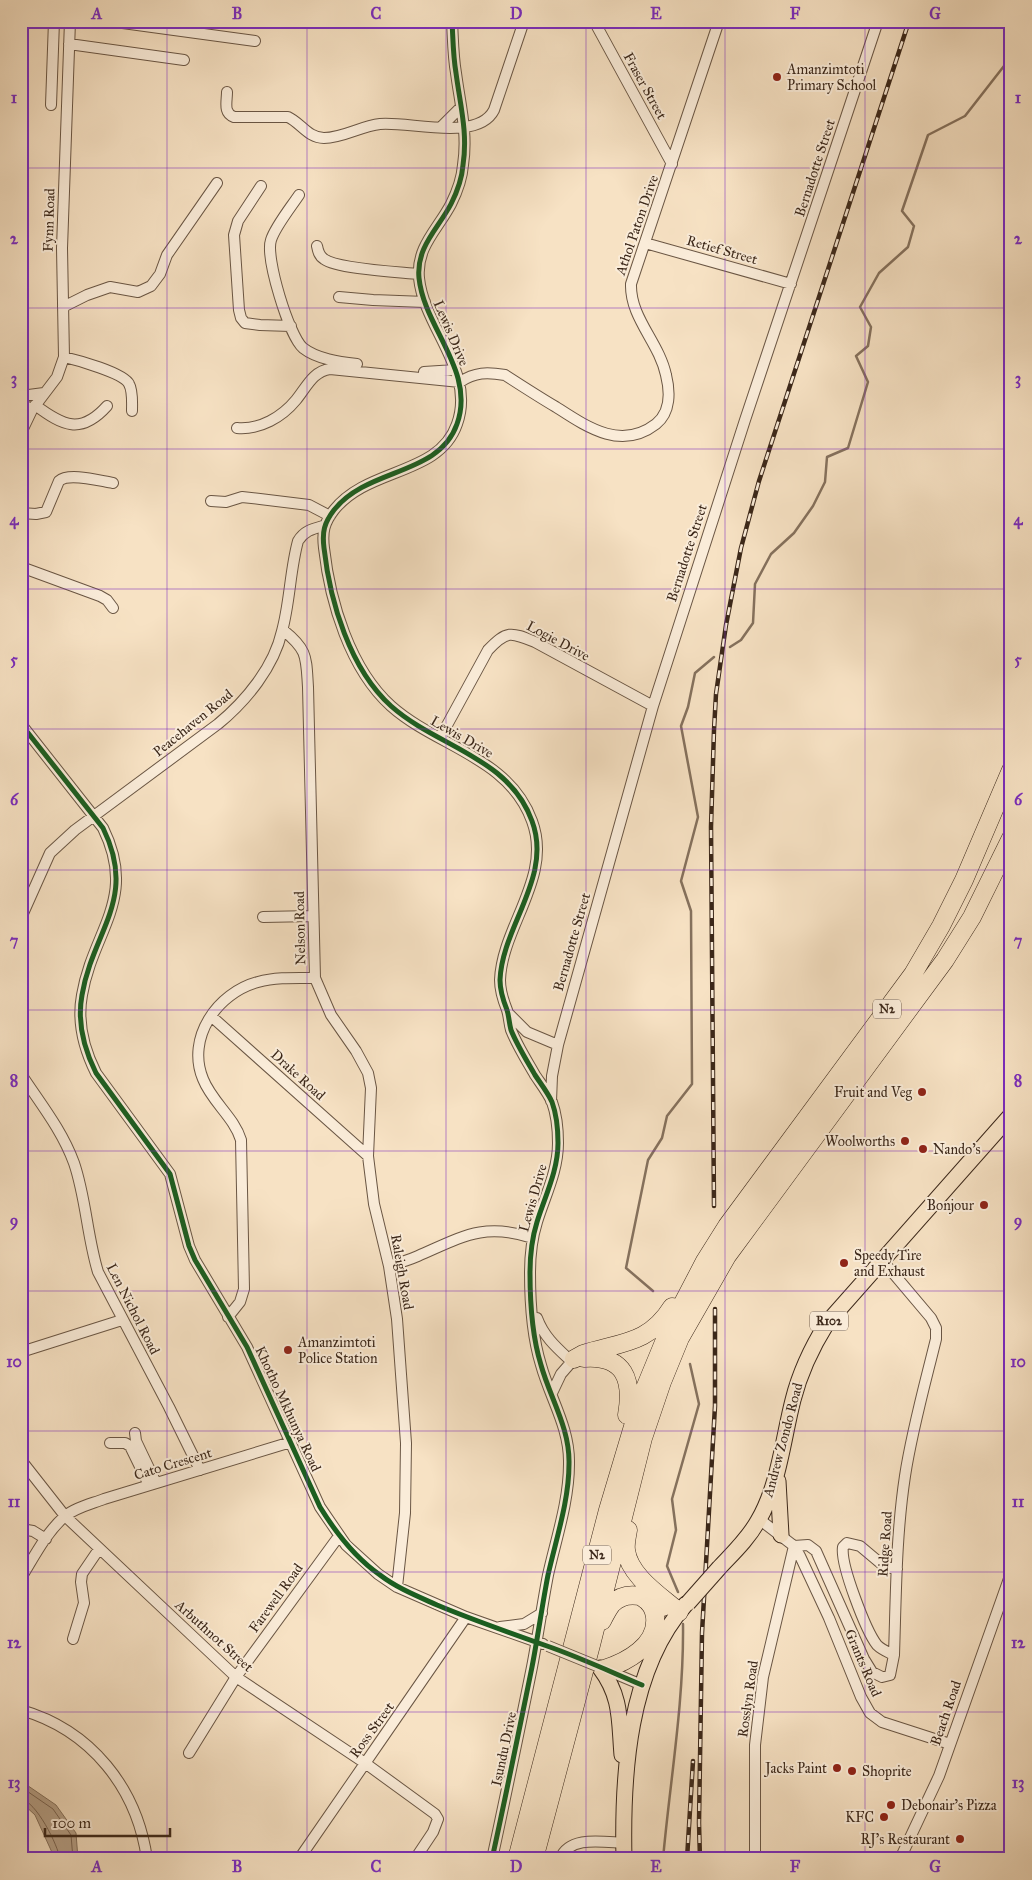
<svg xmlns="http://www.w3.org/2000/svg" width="1032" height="1880" font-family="'IM FELL Great Primer',serif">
<rect width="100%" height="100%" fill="#f7e2c4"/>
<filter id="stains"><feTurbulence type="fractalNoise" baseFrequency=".004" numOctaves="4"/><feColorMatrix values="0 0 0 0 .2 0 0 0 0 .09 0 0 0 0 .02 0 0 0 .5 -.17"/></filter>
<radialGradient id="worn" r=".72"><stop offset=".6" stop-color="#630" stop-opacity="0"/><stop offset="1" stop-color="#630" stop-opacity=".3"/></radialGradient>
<path fill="#b7a28a" stroke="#85715d" d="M 21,1781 L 56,1805 L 76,1833 L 78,1859 L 55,1859 L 35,1815 L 21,1802 Z"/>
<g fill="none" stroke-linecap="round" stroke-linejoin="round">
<path stroke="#796452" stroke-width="1" d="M 21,1787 L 53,1809 L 71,1835 L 73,1859
M 21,1799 C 36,1801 58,1845 60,1859"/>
<path stroke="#85715d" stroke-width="2.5" d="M 730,647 L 741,640 L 753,623 L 755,584 L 771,554 L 794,533 L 813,506 L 825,482 L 827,457 L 848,448 L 868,382 L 856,356 L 868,346 L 871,327 L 860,307 L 879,273 L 908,247 L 914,226 L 902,211 L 928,135 L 965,116 L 1011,57
M 653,1291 L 626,1268 L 648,1160 L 662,1138 L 667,1116 L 692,1084 L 691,911 L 681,881 L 698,817 L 681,726 L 688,707 L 695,673 L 714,657
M 678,1592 L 667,1566 L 676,1530 L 672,1499 L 699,1404 L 690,1364
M 663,1859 C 670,1781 684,1703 683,1624"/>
<defs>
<path id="street" d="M 108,21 L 255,41
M 452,21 C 453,38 453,56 456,73 C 460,104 468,133 463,165 C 462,178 457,192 451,204 C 438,229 416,247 419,278 C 424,328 476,371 457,424 C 439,476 368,467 334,510 C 324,523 322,532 324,548 C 330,602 350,669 391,706 C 437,747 509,757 532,821 C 553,877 502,926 500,980 C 500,991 503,1000 507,1010 C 509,1016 509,1023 511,1030 C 517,1045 527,1061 535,1075 C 541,1084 548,1093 552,1102 C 556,1113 558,1130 558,1143 C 558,1171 545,1196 537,1222 C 532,1238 530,1256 530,1273 C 530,1303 532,1336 541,1365 C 550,1398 570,1428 569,1464 C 569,1501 556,1539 548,1575 C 542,1606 538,1636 532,1667 C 519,1731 506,1795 492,1859
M 594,21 L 672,164
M 69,44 L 184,60
M 227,92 C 227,102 223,113 234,117 L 288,117 C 301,123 308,138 324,138 C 343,138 361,126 380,124 C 409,121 478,142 494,110 L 524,21
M 51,105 L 54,21
M 441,127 L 461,107
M 261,186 L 238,221 L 234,235 L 239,310 L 241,318 L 245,323 L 260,325 L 291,326
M 299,195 C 291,207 275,227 271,240 C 265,257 289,336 303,348 C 317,359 339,362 357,364
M 645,243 L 791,284
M 317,246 C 318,251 319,256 324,259 C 337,269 399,272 418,274
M 339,297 L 373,300 L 425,302
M 63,307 L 87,295 L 110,287 L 138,292 L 151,286 L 160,274 L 167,255 L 217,183
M 64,357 C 77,360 124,373 129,384 C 133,391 132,403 132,411
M 424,372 L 455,370
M 21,396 L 44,393
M 21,403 L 32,410
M 35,405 C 63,426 81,435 107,406
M 237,428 C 260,430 282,417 296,400 C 306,388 313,371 330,369 L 460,382 C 475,372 487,372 505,375 C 522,386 539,397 556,407 C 587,427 621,451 656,424 C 671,412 670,391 666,375 C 659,342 630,318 631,284 L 719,21
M 21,433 L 32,410 L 57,377 L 64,357 L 62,248 L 70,21
M 211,501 L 226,502 L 242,497 L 260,499 L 309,505 L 330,516
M 21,513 L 36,514 L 46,512 L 59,481 C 69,472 100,481 113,483
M 21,567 L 100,596 L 107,600 L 113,608
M 283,630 C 308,650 306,657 308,687 L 315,978 L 331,1015 L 356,1051 L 368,1073 L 371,1088 L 368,1156 L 374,1204 L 389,1266 L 397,1319 L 406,1443 L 405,1513 L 397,1587
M 21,724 L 103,828 C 138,899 93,930 82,995 C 77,1022 84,1049 96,1073 L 170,1174 L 189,1246 L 195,1260 L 247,1347 L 320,1507 L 346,1545 L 378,1574 L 397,1587 L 466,1617 L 543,1644
M 440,738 L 488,650 C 507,630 511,632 535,642 L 653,706
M 263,917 L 313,916
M 21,918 L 50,853 L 75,830 L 218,724 C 246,701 274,667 282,631 C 290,602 290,570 298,541 C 304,531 312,529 323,526
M 509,1014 L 527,1032 L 558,1045
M 211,1016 L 368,1156
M 21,1074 C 40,1103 62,1130 74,1163 C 86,1198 87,1236 98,1272 L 169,1407 L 200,1470
M 551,1101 L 552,1076 L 558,1045 L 653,706 L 745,420 L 878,21
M 389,1266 C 399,1263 409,1260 418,1256 C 462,1237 483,1222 533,1238
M 228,1317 L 240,1302 L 244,1289 L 241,1140 C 234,1117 212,1102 203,1079 C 186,1038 217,993 258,982 C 276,977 296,978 315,978
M 537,1318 C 544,1337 557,1348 571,1361
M 21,1352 L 122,1320
M 552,1393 L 561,1374 L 574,1359
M 135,1433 L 136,1441 L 156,1483
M 110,1443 L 125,1443 L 130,1446 L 149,1485
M 21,1460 L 65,1516 L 236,1677 L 365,1763 L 435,1814 L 438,1819 L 433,1832 L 415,1859
M 759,1519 L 794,1546 L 800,1556 L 829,1618 L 861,1697 L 870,1713 L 882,1722 L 950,1744
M 21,1529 L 33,1531 L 46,1539
M 794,1546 L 808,1545 L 816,1551 L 864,1659 L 872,1672 L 882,1677 L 890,1675 L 894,1655 C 896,1595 896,1535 905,1476 C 912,1430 925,1384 936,1339 L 936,1328 L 931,1318 L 882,1260
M 21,1578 C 34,1557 46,1533 64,1517 C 74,1508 91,1504 104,1499 L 291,1442
M 500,1627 L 524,1624 L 542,1613
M 73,1639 L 84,1603 L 81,1582 L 82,1574 L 99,1549
M 894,1655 C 888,1652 882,1650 877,1645 C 866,1631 840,1564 843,1547 L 847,1543 L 860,1546 L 885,1567 L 897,1569
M 604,1669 L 642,1685
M 21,1710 C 91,1730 137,1788 147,1859
M 189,1753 L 236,1677 L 339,1536
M 299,1859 C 354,1778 411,1698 466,1617
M 560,1859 C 569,1835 603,1842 624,1843
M 755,1859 L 755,1745 L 763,1677 L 794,1546
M 900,1859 L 939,1776 L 1011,1573"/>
<path id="primary" d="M 778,1481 L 781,1535
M 719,1568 C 733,1553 748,1539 758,1521 C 779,1485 783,1439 793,1400 C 800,1372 812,1347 827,1323 L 1011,1115
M 600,1668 C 622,1697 619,1721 622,1755
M 624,1859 C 622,1775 628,1669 686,1604"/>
<path id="highway" d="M 584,1358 C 625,1355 633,1380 627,1415
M 574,1359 L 583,1354 C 621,1342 649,1344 672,1307
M 628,1530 C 627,1537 625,1543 626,1550 C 629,1576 661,1596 679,1612
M 602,1621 C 605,1615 608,1609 612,1604 C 626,1589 650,1596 663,1607
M 604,1669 C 627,1662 658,1645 655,1617 C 654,1609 650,1602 643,1598
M 517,1859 L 608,1510 L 643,1393 L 669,1330 L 705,1261 L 727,1226 L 913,974 L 941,926 L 964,880 L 1011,770
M 534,1859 L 591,1645 L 643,1438 L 662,1382 L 680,1338 L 727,1256 L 945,960 L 972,917 L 1011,838"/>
</defs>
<use href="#street" stroke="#6a5644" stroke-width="12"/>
<use href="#primary" stroke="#3b2719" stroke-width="17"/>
<use href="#highway" stroke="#3b2719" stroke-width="19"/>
<use href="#street" stroke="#faecd9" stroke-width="10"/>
<use href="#primary" stroke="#f7e2c4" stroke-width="15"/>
<use href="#highway" stroke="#f7e2c4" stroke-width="18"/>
<defs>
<path id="rail" d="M 714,1206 L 711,827 L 714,730 L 716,694 L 726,625 L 741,548 L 759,481 L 909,21
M 687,1859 L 693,1761
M 700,1859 L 699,1823 L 702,1633 L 715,1406 L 715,1309"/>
</defs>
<use href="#rail" stroke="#3b2719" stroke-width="4.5"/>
<use href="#rail" stroke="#faecd9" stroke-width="2.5" stroke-dasharray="8" stroke-linecap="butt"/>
<defs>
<path id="street-bridge" d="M 548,1646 L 597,1666"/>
<path id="primary-bridge" d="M 688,1603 L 719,1568"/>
</defs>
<use href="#street-bridge" stroke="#6a5644" stroke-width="12" stroke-linecap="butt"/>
<use href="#primary-bridge" stroke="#3b2719" stroke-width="17" stroke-linecap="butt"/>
<use href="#street-bridge" stroke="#faecd9" stroke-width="10"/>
<use href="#primary-bridge" stroke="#f7e2c4" stroke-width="15"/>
<defs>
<path id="cycleway" d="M 452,21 C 453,38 453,56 456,73 C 460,104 468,133 463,165 C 462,178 457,192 451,204 C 438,229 416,247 419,278 C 424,328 476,371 457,424 C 439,476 368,467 334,510 C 324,523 322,532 324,548 C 330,602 350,669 391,706 C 437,747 509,757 532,821 C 553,877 502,926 500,980 C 500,991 503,1000 507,1010 C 509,1016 509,1023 511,1030 C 517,1045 527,1061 535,1075 C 541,1084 548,1093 552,1102 C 556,1113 558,1130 558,1143 C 558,1171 545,1196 537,1222 C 532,1238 530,1256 530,1273 C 530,1303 532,1336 541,1365 C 550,1398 570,1428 569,1464 C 569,1501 556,1539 548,1575 C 542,1606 538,1636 532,1667 C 519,1731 506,1795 492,1859
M 21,724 L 103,828 C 138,899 93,930 82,995 C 77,1022 84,1049 96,1073 L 170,1174 L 189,1246 L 195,1260 L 247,1347 L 320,1507 C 336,1533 354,1557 380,1575 C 397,1588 417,1596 437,1605 C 473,1620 510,1633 547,1646 C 579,1657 611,1672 642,1685"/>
</defs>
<use href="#cycleway" stroke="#faecd9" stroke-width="8"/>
<use href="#cycleway" stroke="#1b5e20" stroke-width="5"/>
</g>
<path fill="none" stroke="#7b2cbf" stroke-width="1" stroke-opacity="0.55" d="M 167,21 L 167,1859M 307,21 L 307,1859M 446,21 L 446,1859M 586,21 L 586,1859M 725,21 L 725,1859M 865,21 L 865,1859M 21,168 L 1011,168M 21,308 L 1011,308M 21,449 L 1011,449M 21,589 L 1011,589M 21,729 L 1011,729M 21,870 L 1011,870M 21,1010 L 1011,1010M 21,1151 L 1011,1151M 21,1291 L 1011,1291M 21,1431 L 1011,1431M 21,1572 L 1011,1572M 21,1712 L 1011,1712"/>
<g fill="#8f2418" stroke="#faecd9" stroke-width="2">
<circle cx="777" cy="77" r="5"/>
<circle cx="922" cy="1092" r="5"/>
<circle cx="905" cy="1141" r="5"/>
<circle cx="923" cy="1149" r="5"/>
<circle cx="984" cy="1205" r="5"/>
<circle cx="844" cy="1263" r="5"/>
<circle cx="288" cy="1350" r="5"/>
<circle cx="837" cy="1768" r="5"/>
<circle cx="852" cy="1771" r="5"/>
<circle cx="891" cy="1805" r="5"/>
<circle cx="884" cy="1817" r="5"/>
<circle cx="960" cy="1839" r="5"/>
</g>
<g text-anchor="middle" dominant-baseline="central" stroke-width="4" stroke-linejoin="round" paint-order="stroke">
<g fill="#faecd9" stroke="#746253" stroke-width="1">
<rect x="873" y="999.5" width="28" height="19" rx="4"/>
<rect x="810" y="1311.5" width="38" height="19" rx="4"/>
<rect x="583" y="1545.5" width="28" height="19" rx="4"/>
</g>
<g font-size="12" font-weight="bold" fill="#3b2719">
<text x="887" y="1009">N2</text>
<text x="829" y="1321">R102</text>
<text x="597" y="1555">N2</text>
</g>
<g font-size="14" fill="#3b2719" stroke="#faecd9" text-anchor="start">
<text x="787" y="69">Amanzimtoti<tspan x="787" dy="16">Primary School</tspan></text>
<text x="912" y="1092" text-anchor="end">Fruit and Veg</text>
<text x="895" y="1141" text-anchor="end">Woolworths</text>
<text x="933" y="1149">Nando's</text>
<text x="974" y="1205" text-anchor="end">Bonjour</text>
<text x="854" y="1255">Speedy Tire<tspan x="854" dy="16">and Exhaust</tspan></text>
<text x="298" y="1342">Amanzimtoti<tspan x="298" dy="16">Police Station</tspan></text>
<text x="827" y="1768" text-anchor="end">Jacks Paint</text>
<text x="862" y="1771">Shoprite</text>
<text x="901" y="1805">Debonair's Pizza</text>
<text x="874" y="1817" text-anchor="end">KFC</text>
<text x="950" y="1839" text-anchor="end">RJ's Restaurant</text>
</g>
<g font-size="14" fill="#3b2719" stroke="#faecd9">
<text transform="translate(645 86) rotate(61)">Fraser Street</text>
<text transform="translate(815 168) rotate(-72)">Bernadotte Street</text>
<text transform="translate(49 220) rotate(-88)">Fynn Road</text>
<text transform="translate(637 225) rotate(-71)">Athol Paton Drive</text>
<text transform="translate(722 250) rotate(16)">Retief Street</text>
<text transform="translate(451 333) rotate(67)">Lewis Drive</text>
<text transform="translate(687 553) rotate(-72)">Bernadotte Street</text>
<text transform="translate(558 641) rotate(28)">Logie Drive</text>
<text transform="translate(193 723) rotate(-39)">Peacehaven Road</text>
<text transform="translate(462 737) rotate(30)">Lewis Drive</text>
<text transform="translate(300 928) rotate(-91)">Nelson Road</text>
<text transform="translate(572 942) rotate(-74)">Bernadotte Street</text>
<text transform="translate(298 1075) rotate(42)">Drake Road</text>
<text transform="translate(533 1198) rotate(-74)">Lewis Drive</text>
<text transform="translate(402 1272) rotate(80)">Raleigh Road</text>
<text transform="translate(133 1309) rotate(63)">Len Nichol Road</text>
<text transform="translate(288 1409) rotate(65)">Khotho Mkhunya Road</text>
<text transform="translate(783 1440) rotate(-75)">Andrew Zondo Road</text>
<text transform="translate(173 1464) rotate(-17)">Cato Crescent</text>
<text transform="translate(885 1544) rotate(-86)">Ridge Road</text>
<text transform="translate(276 1598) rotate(-54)">Farewell Road</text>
<text transform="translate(214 1636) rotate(42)">Arbuthnot Street</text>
<text transform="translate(863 1663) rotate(67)">Grants Road</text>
<text transform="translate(748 1699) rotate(-82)">Rosslyn Road</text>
<text transform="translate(946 1713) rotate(-71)">Beach Road</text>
<text transform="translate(372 1730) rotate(-54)">Ross Street</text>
<text transform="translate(504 1749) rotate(-78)">Isundu Drive</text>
</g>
</g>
<rect width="1032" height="1880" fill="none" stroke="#f7e2c4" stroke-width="55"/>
<path d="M45 1828v8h125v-8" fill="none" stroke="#3b2719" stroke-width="2.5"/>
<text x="52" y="1828" font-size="15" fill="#3b2719" stroke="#faecd9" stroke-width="4" paint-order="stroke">100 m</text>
<rect x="28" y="28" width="976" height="1824" fill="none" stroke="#7b2cbf" stroke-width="2"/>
<g font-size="16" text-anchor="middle" font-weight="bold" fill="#7b2cbf">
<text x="97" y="19">A</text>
<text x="237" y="19">B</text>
<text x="376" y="19">C</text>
<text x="516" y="19">D</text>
<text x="656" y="19">E</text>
<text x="795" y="19">F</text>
<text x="935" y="19">G</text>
<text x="14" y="103">1</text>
<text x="1018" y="103">1</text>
<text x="14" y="244">2</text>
<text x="1018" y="244">2</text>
<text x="14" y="384">3</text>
<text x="1018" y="384">3</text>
<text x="14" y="525">4</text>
<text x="1018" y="525">4</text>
<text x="14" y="665">5</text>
<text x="1018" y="665">5</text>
<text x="14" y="805">6</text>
<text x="1018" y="805">6</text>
<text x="14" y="946">7</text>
<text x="1018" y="946">7</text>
<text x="14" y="1086">8</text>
<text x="1018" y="1086">8</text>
<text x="14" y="1226">9</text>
<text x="1018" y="1226">9</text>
<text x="14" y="1367">10</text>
<text x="1018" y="1367">10</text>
<text x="14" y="1507">11</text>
<text x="1018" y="1507">11</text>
<text x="14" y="1648">12</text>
<text x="1018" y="1648">12</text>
<text x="14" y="1788">13</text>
<text x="1018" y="1788">13</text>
<text x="97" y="1872">A</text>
<text x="237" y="1872">B</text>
<text x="376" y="1872">C</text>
<text x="516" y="1872">D</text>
<text x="656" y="1872">E</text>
<text x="795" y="1872">F</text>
<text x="935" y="1872">G</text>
</g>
<rect width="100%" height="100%" filter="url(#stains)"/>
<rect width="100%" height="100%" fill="url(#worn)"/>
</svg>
